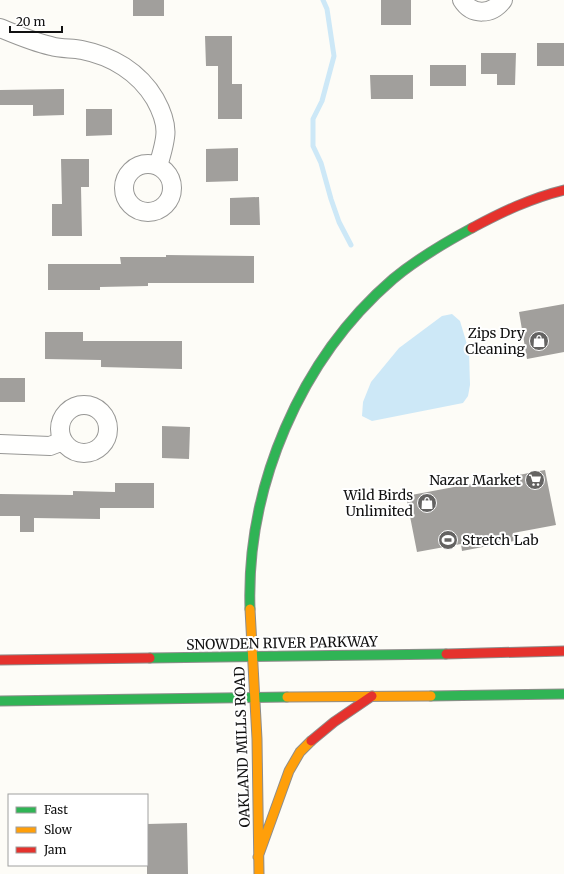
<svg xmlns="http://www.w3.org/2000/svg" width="564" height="874" font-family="Merriweather,serif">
<rect width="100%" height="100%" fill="#fdfcf7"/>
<path fill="#cde8f7" d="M 452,314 L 460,321 L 469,351 L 470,385 L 468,396 L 463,403 L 372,421 L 362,416 L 363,402 L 371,382 L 399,348 L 442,316 Z"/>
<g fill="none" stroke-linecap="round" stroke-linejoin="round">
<path stroke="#cde8f7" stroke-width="5" d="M 323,0 L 327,9 L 334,56 L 322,101 L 313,119 L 313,146 L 321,163 L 331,199 L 339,222 L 351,245"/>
</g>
<path fill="#a19f9c" d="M 133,0 L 164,0 L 164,16 L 133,16 Z
M 381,0 L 411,0 L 411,25 L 381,25 Z
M 205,36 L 232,36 L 232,84 L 242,84 L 242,119 L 218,119 L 218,66 L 206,66 Z
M 537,43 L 564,43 L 564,66 L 537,66 Z
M 481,53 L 516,53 L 515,85 L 497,85 L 497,74 L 481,74 Z
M 430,65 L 466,65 L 466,86 L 430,86 Z
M 370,75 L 413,75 L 413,99 L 371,99 Z
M 64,89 L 64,115 L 33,116 L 33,105 L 0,105 L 0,90 Z
M 86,109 L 112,109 L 112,135 L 86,136 Z
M 238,148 L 238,181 L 206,182 L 206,149 Z
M 61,159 L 89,159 L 89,187 L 81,187 L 82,236 L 52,236 L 52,204 L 62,204 Z
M 259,197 L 260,225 L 230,225 L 230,198 Z
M 166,255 L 254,256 L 254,283 L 148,283 L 148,286 L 100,287 L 100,290 L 48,290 L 48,264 L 121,264 L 120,257 L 166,257 Z
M 564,304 L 564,352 L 527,359 L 519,312 Z
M 45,332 L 83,332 L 83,341 L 182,341 L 182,369 L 101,367 L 101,360 L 45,359 Z
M 0,378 L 25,378 L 25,402 L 0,402 Z
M 162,426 L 190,427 L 189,459 L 162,458 Z
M 545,470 L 556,525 L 513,533 L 514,541 L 462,551 L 461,544 L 417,552 L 406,496 Z
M 115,483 L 154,483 L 154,508 L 100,508 L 100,519 L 34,518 L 34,532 L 20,532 L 20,516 L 0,516 L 0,494 L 73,495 L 73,491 L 115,492 Z
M 187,823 L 188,874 L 147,874 L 147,824 Z"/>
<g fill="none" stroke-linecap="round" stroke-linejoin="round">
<defs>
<path id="street" d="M 462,0 C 472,16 492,15 503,0
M 0,28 C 17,35 33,42 51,46 C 61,49 72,48 82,50 C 112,56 139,72 155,99 C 170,126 167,137 158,166
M124 188a24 24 0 1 1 48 0a24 24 0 1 1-48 0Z
M60 429a24 24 0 1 1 48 0a24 24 0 1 1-48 0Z
M 0,444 L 50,446 L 63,441"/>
<path id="fast" d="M 250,609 C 246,487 300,359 393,279 C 417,259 444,243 472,228
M 150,658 L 446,654
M 431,696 L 564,694
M 0,701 L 287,697"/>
<path id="slow" d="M 250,609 L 257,739 L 259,874
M 287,697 L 431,696
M 258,857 L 289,771 L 300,752 L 311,741"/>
<path id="jam" d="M 472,228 C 502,212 531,198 564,190
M 446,654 L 564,651
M 0,660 L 150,658
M 311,741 L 334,722 L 372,696"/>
</defs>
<use href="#street" stroke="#979795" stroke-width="20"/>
<use href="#fast" stroke="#8e8d8b" stroke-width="11"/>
<use href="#slow" stroke="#8e8d8b" stroke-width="11"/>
<use href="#jam" stroke="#8e8d8b" stroke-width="11"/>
<use href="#street" stroke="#fffffe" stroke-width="18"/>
<use href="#fast" stroke="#30b455" stroke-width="9"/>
<use href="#slow" stroke="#ff9f0a" stroke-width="9"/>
<use href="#jam" stroke="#e5322d" stroke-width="9"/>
</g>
<defs>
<symbol id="shop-disc" viewBox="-11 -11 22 22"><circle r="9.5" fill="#646362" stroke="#fff"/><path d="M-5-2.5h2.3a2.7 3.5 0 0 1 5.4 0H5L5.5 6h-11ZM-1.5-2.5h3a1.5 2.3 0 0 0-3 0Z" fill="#fff"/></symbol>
<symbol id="supermarket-disc" viewBox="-11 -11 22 22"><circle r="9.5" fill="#646362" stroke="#fff"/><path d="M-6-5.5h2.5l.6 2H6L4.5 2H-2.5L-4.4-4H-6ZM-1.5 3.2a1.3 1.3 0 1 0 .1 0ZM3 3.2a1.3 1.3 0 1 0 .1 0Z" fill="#fff"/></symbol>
<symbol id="stadium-disc" viewBox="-11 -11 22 22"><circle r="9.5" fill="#646362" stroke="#fff"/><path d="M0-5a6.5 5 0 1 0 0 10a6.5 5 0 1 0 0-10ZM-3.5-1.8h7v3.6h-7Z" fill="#fff"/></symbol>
</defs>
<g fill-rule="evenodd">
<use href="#shop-disc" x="528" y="330" width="22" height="22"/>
<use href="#supermarket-disc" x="524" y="469" width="22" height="22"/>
<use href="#shop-disc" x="416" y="492" width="22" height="22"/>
<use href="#stadium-disc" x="437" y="529" width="22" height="22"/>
</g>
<g text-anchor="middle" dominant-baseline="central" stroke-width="4" stroke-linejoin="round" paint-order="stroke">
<g font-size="14" fill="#111" stroke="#fff" text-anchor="end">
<text x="525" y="333">Zips Dry<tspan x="525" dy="16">Cleaning</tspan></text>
<text x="521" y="480">Nazar Market</text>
<text x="413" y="495">Wild Birds<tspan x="413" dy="16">Unlimited</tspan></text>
<text x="462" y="540" text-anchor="start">Stretch Lab</text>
</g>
<g font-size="14" fill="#111" stroke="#fff">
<text transform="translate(282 643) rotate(-1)">SNOWDEN RIVER PARKWAY</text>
<text transform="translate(242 747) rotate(-92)">OAKLAND MILLS ROAD</text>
</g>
</g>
<rect x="8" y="794" width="140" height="72" fill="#ffffff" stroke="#a0a0a0"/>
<rect x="16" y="807" width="20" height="6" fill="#30b455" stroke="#a0a0a0"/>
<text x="44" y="814" font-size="12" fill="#111111">Fast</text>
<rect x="16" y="827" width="20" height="6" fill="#ff9f0a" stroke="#a0a0a0"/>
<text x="44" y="834" font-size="12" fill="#111111">Slow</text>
<rect x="16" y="847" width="20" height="6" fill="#e5322d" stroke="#a0a0a0"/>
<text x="44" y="854" font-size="12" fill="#111111">Jam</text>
<path d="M10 26v6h52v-6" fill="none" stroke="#111111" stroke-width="2"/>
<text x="16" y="26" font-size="12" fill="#111111" stroke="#ffffff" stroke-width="3" paint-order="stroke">20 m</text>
</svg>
